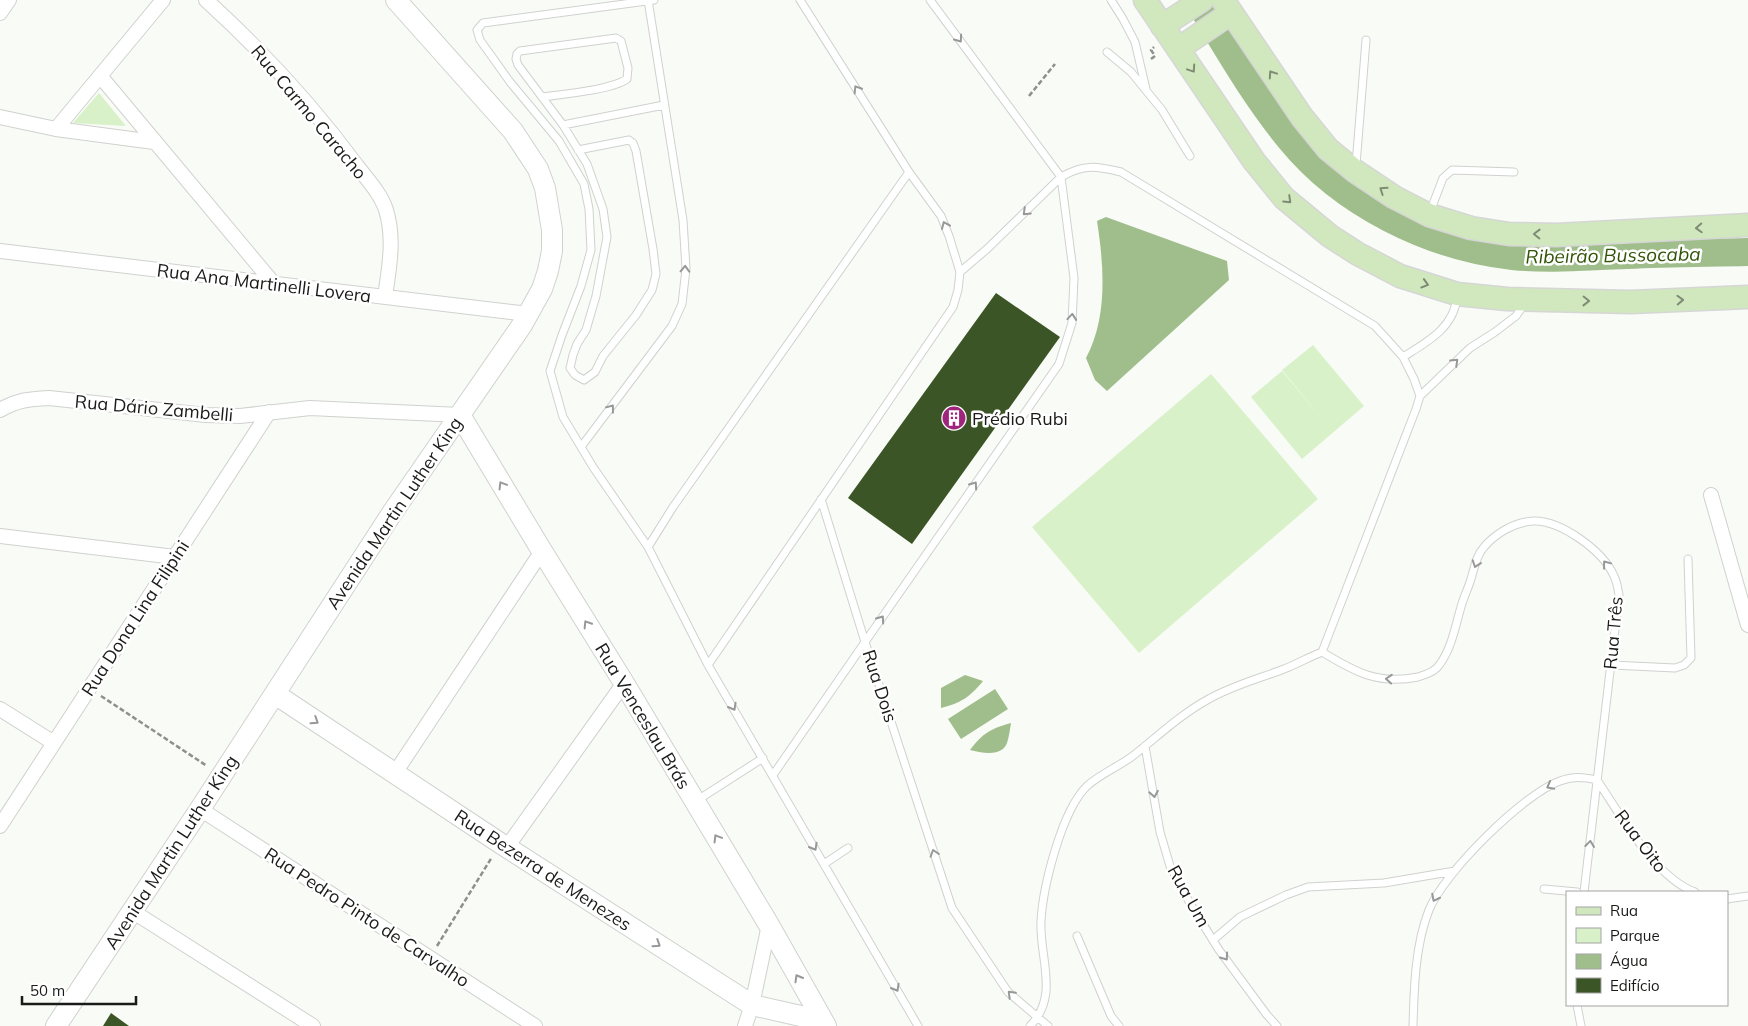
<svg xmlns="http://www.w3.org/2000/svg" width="1748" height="1026" font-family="Mulish,sans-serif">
<rect width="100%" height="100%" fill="#f8fbf6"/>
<path fill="#d9f1c8" d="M 99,93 L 126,126 L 73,123 Z
M 1313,345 L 1364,406 L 1302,459 L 1251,397 L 1282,371 L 1324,421 L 1282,370 Z
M 1211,374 L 1318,499 L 1139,653 L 1032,527 Z"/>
<path fill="#a0be8b" d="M 1106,217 L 1227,261 L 1229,280 L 1107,391 L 1095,380 L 1086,358 C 1108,317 1104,266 1097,221 Z
M 965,675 L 983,681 C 970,697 961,703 941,708 L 941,688 Z
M 995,689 L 1008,709 L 961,739 L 948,719 Z
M 1011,723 C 1010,729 1009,737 1007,743 C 1002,757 982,753 970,750 C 983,733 990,729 1011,723 Z"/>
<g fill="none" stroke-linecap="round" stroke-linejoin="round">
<path stroke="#a0be8b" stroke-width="28" d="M 1198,0 C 1227,47 1255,97 1290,139 C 1343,204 1430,247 1513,256 C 1551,260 1589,256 1627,255 C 1667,253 1708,253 1748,252"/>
</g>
<path fill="#3c5526" d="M 996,293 L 1060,337 L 912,544 L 848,498 Z
M 111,1013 L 129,1026 L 103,1026 Z"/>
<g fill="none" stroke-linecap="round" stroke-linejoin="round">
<defs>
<path id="lane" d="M 930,0 L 1061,177 L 1074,278 L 1072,323 L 1059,364 L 865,642 L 952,908 L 1008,992 L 1048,1026
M 1111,0 L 1123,19 L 1135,42 L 1146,89
M 1107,52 L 1131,72 L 1162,110 L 1190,156
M 542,97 C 564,94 611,90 627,79 L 628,68 L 621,41 L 616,38 L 520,51 L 517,54 L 516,59 L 518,65 L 563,125 L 664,105
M 563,125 L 587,164 L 603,209 L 607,237 L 596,296 L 586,330 L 577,344 L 573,355 L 570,368 L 575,375 L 584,380 L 595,372 L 603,356 L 636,315 L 652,290 L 656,274 L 653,249 L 636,151 L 633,143 L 629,140 L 578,150
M 1356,165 L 1366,40
M 909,172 L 673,507 L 648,547 L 708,665 L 918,1026
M 1430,212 L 1443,178 L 1452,170 L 1514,172
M 960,272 L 987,249 L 1061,177 C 1084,164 1096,166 1121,172 L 1375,326 L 1403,357 L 1414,379 L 1420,396 L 1416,409 L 1322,652 C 1309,657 1297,664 1284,669 C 1258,679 1231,686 1207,700 C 1180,715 1158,736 1134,755 C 1120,766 1100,774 1087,786 C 1062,810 1043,886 1041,921 C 1039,957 1060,996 1030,1026
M 1403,357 C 1427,342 1454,328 1457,297
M 1420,396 L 1470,348 L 1495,332 L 1516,316 L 1525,303
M 581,447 L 672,326 L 682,304 L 686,269 L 683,220 L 648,0
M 648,547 L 593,467 L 563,417 L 550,371 L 562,335 L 581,286 L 591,250 L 589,209 L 584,184 L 559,141 L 510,82 L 480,40 L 477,30 L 483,23 L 654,0
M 1322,652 C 1355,672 1378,685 1418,677 C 1425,675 1436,671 1440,664 C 1452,647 1455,627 1461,607 C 1463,599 1467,591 1470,582 C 1474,571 1475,557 1484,547 C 1495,534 1514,522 1533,521 C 1561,520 1603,551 1614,576 C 1617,582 1618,589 1619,595 L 1584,892
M 708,665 L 953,307 L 958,290 L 960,272 L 949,236 L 941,216 L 909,172 L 800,0
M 1611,665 L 1675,668 L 1684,665 L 1691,658 L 1688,559
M 1145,746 L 1160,832 L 1170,866 L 1191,905 L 1219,950 L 1267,1015 L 1277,1026
M 773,775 L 865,642 L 821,499
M 696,801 L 763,758
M 824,864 L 848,848
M 1544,889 L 1577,892
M 1727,899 L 1748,896
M 1077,936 L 1111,1016 L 1119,1026
M 1213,940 L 1240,917 L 1286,895 L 1308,887 L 1384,883 L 1455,871
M 1577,1005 L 1581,1026
M 1413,1026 C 1414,989 1415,945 1429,910 C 1443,874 1523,794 1560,781 C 1573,776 1583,777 1597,780 C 1620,814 1655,878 1695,892"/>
<path id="street" d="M 206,0 C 261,50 313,106 357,166 C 367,179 381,194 386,210 C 395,239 389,268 385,297
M 0,13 L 9,0
M 101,77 L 274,284
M 0,117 L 56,129 L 154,142
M 56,129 L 163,0
M 0,251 L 528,314
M 0,410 C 17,400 29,399 49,398 L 206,415 L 240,416 L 310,408 L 460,415
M 1711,495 L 1748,625
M 0,536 L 175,557
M 0,709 L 54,743
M 395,773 L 542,551
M 200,809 L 535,1026
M 0,826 L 269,412
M 507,847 L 624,683
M 132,911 L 313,1026
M 745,1026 L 752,1005 L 769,925"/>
<path id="secondary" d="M 460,415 L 542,551 L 624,683 L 769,925 L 826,1026
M 275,694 L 500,843 L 752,1005 L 823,1021
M 56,1026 L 200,809 L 392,513 L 522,325 L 542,289 L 548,271 L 552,251 L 552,230 L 545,188 L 538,169 L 513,131 L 396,0"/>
<path id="primary" d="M 1145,0 L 1254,161 L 1284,198 L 1330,236 L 1358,254 L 1400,276 L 1457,294 L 1507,299 L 1631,302 L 1748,297
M 1223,0 L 1302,117 L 1328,149 L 1355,171 L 1394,197 L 1429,215 L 1471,228 L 1509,234 L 1556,235 L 1748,225
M 1162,26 L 1202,0
M 1178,49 L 1231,13"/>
</defs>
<use href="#lane" stroke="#cfd2ce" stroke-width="9"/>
<use href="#street" stroke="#cfd2ce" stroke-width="16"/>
<use href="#secondary" stroke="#cfd2ce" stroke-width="22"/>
<use href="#primary" stroke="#d6d6d6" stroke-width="25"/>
<path stroke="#8e908c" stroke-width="2.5" stroke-dasharray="5 2.5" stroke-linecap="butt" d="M 1151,59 L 1155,56 L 1151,50 L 1154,47
M 1029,96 L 1055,64
M 101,696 L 207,766
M 437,946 L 492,857"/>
<use href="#lane" stroke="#fff" stroke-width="7"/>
<use href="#street" stroke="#fff" stroke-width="14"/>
<use href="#secondary" stroke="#fff" stroke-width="20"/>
<use href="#primary" stroke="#d1e8bf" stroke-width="22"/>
</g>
<defs><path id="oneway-chevron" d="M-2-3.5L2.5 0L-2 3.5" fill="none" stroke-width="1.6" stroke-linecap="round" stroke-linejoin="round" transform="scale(1.25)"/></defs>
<g stroke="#989898">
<use href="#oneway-chevron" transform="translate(959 39) rotate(54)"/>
<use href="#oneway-chevron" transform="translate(857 89) rotate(-122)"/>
<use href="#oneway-chevron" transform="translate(1026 212) rotate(136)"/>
<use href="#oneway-chevron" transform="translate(945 225) rotate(-113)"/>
<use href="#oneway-chevron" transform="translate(685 269) rotate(-88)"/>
<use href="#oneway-chevron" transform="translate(1072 317) rotate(-85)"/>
<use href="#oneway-chevron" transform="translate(1455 362) rotate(-44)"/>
<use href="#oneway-chevron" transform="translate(611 408) rotate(-53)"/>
<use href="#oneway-chevron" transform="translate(502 485) rotate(-121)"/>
<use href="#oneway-chevron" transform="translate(974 485) rotate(-55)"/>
<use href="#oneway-chevron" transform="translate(1476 564) rotate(109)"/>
<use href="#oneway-chevron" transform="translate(1606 564) rotate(-127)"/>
<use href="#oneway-chevron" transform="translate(881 619) rotate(-55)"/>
<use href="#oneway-chevron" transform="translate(587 624) rotate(-122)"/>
<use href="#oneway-chevron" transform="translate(1389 679) rotate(-176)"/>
<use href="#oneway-chevron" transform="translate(733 707) rotate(60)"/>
<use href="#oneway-chevron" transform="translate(315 721) rotate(33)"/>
<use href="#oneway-chevron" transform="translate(1550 786) rotate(152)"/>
<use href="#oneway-chevron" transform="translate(1154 794) rotate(80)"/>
<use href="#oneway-chevron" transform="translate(717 838) rotate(-121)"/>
<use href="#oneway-chevron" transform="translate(1590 844) rotate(-83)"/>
<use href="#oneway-chevron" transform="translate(814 847) rotate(60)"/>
<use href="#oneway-chevron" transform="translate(934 853) rotate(-108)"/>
<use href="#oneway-chevron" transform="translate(1435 898) rotate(117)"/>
<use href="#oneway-chevron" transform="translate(657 944) rotate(33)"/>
<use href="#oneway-chevron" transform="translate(1225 957) rotate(54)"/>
<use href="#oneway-chevron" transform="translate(798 978) rotate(-120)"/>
<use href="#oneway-chevron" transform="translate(896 988) rotate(60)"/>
<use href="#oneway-chevron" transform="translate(1011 994) rotate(-135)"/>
</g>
<g stroke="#7f8c74">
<use href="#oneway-chevron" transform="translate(1192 69) rotate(56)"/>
<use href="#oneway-chevron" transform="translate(1272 74) rotate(-124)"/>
<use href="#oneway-chevron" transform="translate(1383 190) rotate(-146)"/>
<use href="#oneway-chevron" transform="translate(1288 200) rotate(44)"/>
<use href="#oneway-chevron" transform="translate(1699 228) rotate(177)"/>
<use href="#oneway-chevron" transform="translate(1537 234) rotate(-179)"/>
<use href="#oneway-chevron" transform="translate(1425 284) rotate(17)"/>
<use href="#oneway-chevron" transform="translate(1680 300) rotate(-2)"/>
<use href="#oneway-chevron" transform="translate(1586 301) rotate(1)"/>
</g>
<defs>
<symbol id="building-disc" viewBox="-11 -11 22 22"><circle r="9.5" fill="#9f257c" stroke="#fff"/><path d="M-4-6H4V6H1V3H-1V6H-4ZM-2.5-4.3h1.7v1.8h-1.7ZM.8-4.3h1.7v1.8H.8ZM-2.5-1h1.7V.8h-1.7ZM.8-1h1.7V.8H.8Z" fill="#fff"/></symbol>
</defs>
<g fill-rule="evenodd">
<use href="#building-disc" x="940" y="404" width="28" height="28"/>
</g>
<g text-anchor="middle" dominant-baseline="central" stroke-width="5" stroke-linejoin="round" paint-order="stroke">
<g font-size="18" fill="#1a1b19" stroke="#fff">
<text transform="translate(309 112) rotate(50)">Rua Carmo Caracho</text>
<text transform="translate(264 283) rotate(7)">Rua Ana Martinelli Lovera</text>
<text transform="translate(154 408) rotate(5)">Rua Dário Zambelli</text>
<text transform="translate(394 513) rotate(-56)">Avenida Martin Luther King</text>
<text transform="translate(135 618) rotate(-57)">Rua Dona Lina Filipini</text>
<text transform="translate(1613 633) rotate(-85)">Rua Três</text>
<text transform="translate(880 686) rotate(72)">Rua Dois</text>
<text transform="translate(643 716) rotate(59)">Rua Venceslau Brás</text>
<text transform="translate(1641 841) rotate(53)">Rua Oito</text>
<text transform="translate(171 852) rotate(-57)">Avenida Martin Luther King</text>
<text transform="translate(543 870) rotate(33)">Rua Bezerra de Menezes</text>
<text transform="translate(1189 896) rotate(61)">Rua Um</text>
<text transform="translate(367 917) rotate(33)">Rua Pedro Pinto de Carvalho</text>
</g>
<g font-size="18" fill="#1a1b19" stroke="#fff" text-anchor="start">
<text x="972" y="418">Prédio Rubi</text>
</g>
<g font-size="19" font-style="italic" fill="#315407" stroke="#fff">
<text transform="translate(1613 255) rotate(-1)">Ribeirão Bussocaba</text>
</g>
</g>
<rect x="1566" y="891" width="162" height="115" fill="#ffffff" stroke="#a3a4a3"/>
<rect x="1576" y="907" width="25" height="8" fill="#d1e8bf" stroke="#a3a4a3"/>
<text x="1610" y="916" font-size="15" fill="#1a1b19">Rua</text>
<rect x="1576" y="928" width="25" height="15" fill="#d9f1c8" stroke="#a3a4a3"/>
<text x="1610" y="941" font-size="15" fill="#1a1b19">Parque</text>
<rect x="1576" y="954" width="25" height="15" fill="#a0be8b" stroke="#a3a4a3"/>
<text x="1610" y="966" font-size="15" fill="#1a1b19">Água</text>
<rect x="1576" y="978" width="25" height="15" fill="#3c5526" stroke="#a3a4a3"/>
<text x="1610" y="991" font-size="15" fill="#1a1b19">Edifício</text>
<path d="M22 996v8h114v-8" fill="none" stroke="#1a1b19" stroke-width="2.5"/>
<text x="30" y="996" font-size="15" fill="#1a1b19" stroke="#ffffff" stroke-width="4" paint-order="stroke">50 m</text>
</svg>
